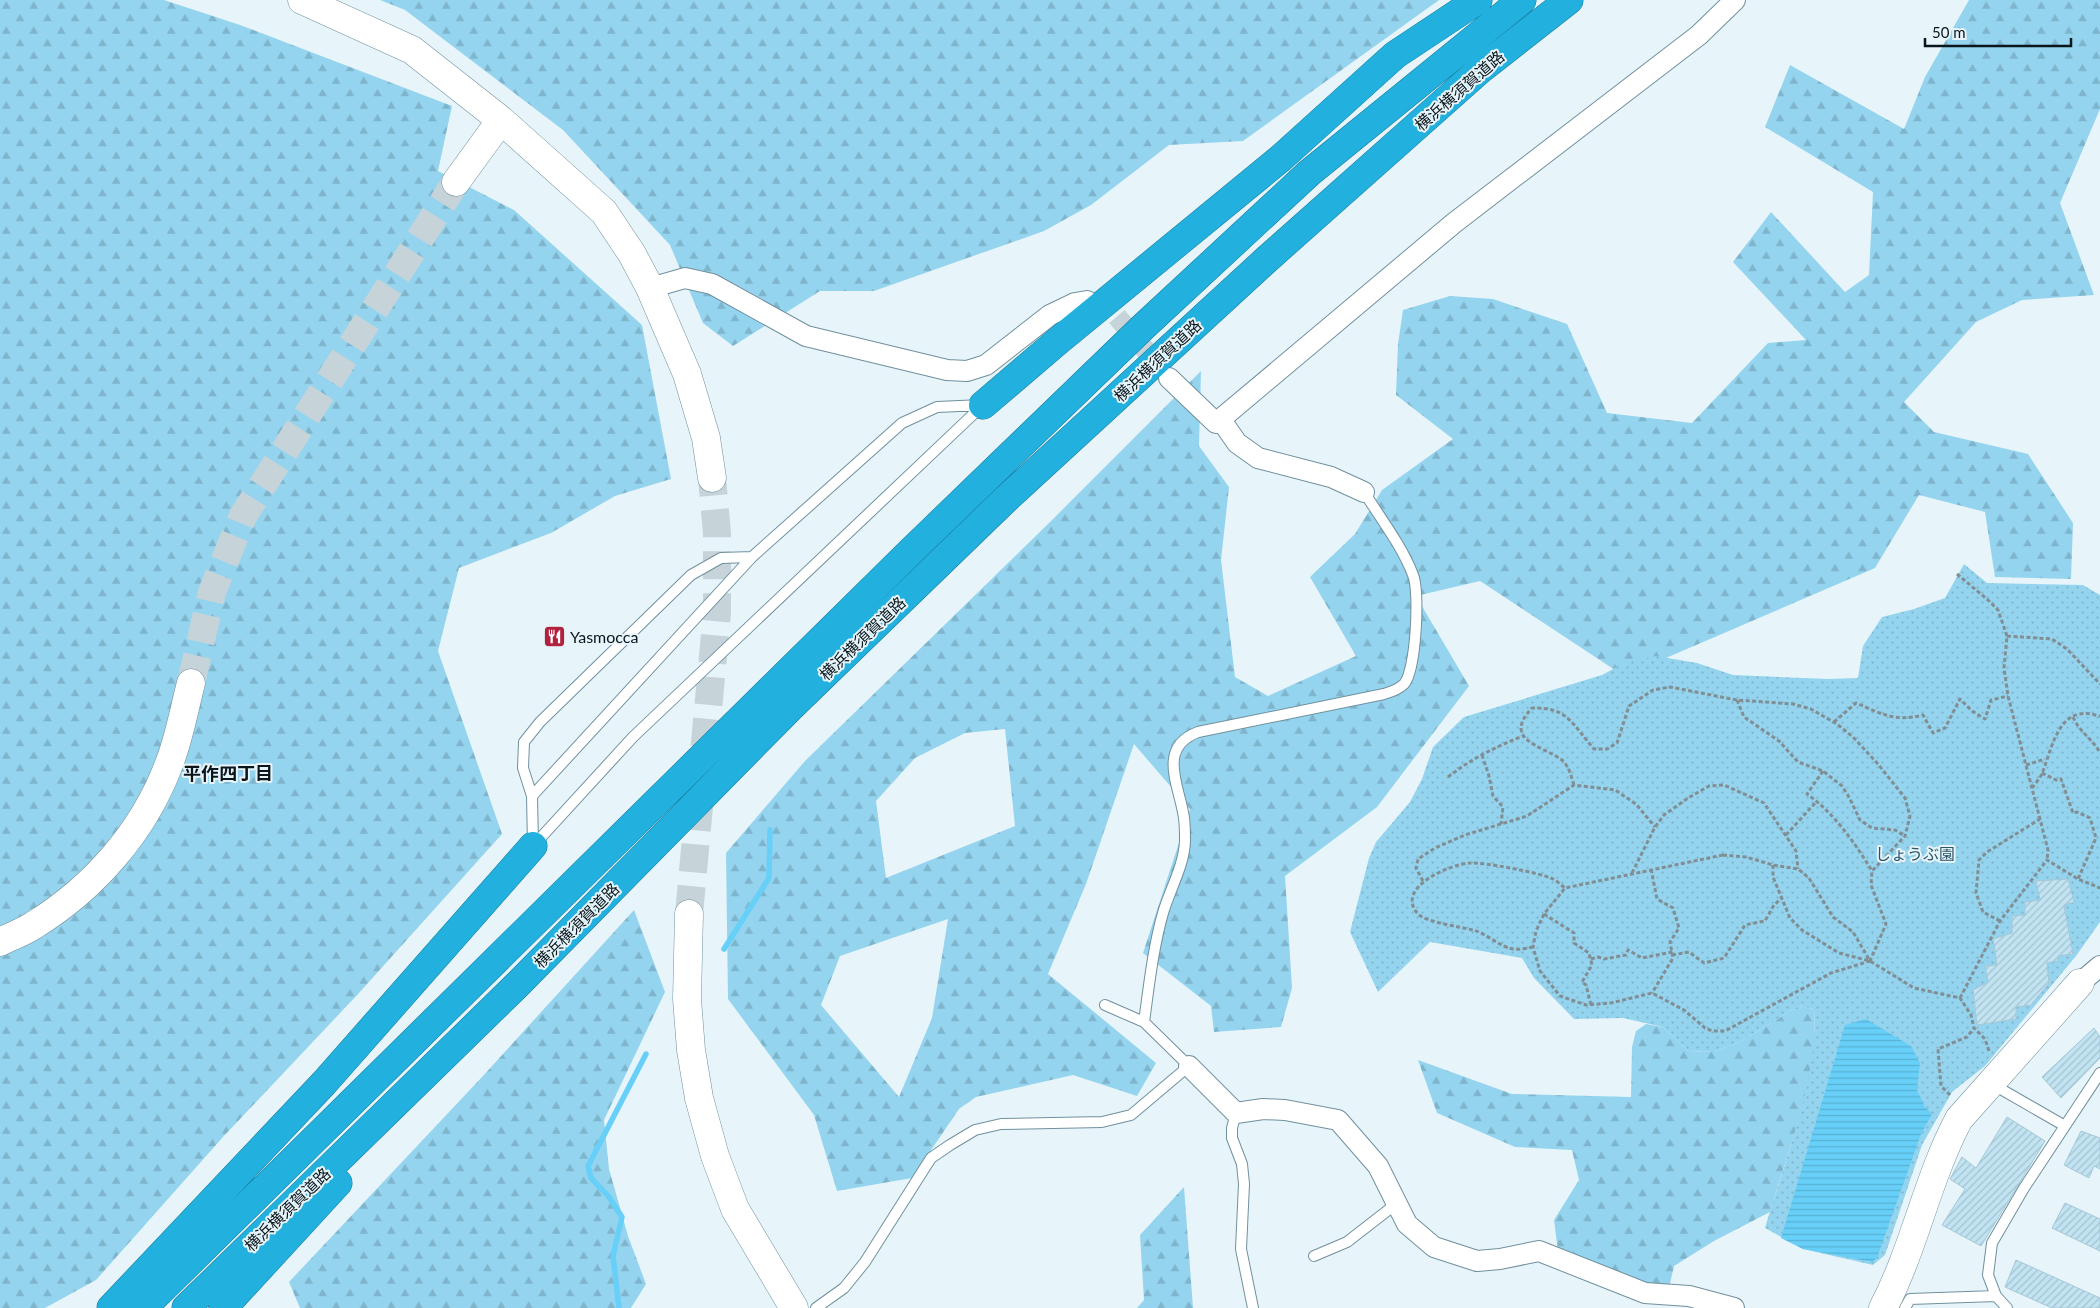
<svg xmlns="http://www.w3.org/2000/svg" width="2100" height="1308" font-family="Lato,'Noto Sans JP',sans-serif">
<defs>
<pattern id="forest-firs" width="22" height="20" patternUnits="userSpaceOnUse" patternTransform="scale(1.25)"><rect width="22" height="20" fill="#95d4ee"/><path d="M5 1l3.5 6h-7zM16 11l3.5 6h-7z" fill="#7fb5cc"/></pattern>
<pattern id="garden-dots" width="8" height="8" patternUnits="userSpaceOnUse" patternTransform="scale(1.25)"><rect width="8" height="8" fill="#95d4ee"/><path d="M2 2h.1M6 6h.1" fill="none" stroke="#7fb5cc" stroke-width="1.8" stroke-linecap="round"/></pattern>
<pattern id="water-rules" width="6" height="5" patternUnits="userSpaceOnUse" patternTransform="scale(1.25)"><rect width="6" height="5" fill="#67cff8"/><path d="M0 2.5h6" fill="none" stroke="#58b1d4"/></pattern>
<pattern id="building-hatch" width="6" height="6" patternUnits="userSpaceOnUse" patternTransform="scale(1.25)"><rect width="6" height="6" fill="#c1e3f2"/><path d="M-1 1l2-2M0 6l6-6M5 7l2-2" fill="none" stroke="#a4c2cf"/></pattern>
</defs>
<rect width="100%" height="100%" fill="#e7f5fb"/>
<path fill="url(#forest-firs)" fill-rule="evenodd" d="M 0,0 L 164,0 L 240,25 L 452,106 L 438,171 L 514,210 L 642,325 L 671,479 L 615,496 L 551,533 L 459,568 L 438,651 L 502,834 L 359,993 L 223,1137 L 96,1280 L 45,1308 L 0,1308 Z
M 380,0 L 1439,0 L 1243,141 L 1169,145 L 1091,205 L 1044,231 L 874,291 L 820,291 L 733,346 L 703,323 L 670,245 L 563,130 L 405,10 Z
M 1969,0 L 2100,0 L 2100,109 L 2060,203 L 2094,295 L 2022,300 L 1976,322 L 1904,402 L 1934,432 L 2028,454 L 2073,523 L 2071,579 L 1995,577 L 1985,512 L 1919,495 L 1875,568 L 1624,676 L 1480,581 L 1416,596 L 1469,686 L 1377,807 L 1285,876 L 1292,988 L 1281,1027 L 1214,1032 L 1211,1006 L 1143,953 L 1190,809 L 1134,744 L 1086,884 L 1048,974 L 1156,1063 L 1137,1096 L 1073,1075 L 976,1097 L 959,1109 L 912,1178 L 837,1191 L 814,1115 L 728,999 L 726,853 L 805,761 L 1049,523 L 1201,371 L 1199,446 L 1229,487 L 1221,560 L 1235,677 L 1268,696 L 1356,656 L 1310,577 L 1355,534 L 1382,490 L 1453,439 L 1396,395 L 1398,344 L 1403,310 L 1450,296 L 1493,299 L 1567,324 L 1607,413 L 1692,423 L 1768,343 L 1806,340 L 1733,262 L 1771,212 L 1845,292 L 1869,275 L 1873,192 L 1765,127 L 1790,65 L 1904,129 L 1925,77 ZM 1005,729 L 1015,826 L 886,878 L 876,801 L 915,758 L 965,733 ZM 948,919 L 932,1018 L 899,1097 L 821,1005 L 840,956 Z
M 634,910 L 665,992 L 604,1120 L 609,1169 L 628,1236 L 646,1284 L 631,1308 L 300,1308 L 289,1282 L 482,1077 Z
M 1799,1006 L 1814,1009 C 1819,1078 1789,1146 1770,1212 L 1714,1241 L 1674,1266 L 1666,1301 L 1558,1251 L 1554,1220 L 1579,1180 L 1572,1150 L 1515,1147 L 1437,1113 L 1418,1060 L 1512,1094 L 1631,1097 L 1632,1047 L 1636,1031 L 1646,1024 L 1663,1027 L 1688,1051 L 1714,1052 L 1741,1041 Z
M 1184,1187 L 1193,1308 L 1137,1308 L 1144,1300 L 1140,1235 Z"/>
<path fill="url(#garden-dots)" d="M 1964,564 L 1987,583 L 2083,585 L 2100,595 L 2100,922 L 2076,956 L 1985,1066 L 1952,1092 L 1922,1145 L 1885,1255 L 1873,1265 L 1803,1249 L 1765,1228 C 1784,1163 1819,1077 1814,1009 L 1799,1006 L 1741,1041 L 1714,1052 L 1688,1051 L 1663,1027 L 1623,1018 L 1574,1019 L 1534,978 L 1522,958 L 1430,942 L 1378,992 L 1350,932 L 1369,858 L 1376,842 L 1410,802 L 1422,779 L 1433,747 L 1464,717 L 1602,675 L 1626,662 L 1656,656 L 1697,663 L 1733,675 L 1828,679 L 1858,678 L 1863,646 L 1882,617 L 1914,609 L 1945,598 Z"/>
<path fill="url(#water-rules)" d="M 1866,1019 L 1911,1046 L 1920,1063 L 1917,1090 L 1925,1107 L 1932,1114 L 1921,1134 L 1877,1258 L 1872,1262 L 1803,1249 L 1781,1238 L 1845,1025 Z"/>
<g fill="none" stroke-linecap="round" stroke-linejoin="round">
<path stroke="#67cff8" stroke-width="5.5" d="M 724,949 L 769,878 L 770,830
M 619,1308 L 613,1256 L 622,1217 L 609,1197 L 591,1178 L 588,1166 L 646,1054"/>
</g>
<path fill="url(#building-hatch)" stroke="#a6c7d6" d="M 2068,879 L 2074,902 L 2064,905 L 2073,954 L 2058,956 L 2058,961 L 2047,963 L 2049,983 L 2031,1005 L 2016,1007 L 2016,1019 L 1977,1025 L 1973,990 L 1988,982 L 1985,966 L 1997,965 L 1993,939 L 2012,933 L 2012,916 L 2025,915 L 2025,902 L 2040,900 L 2036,881 Z
M 2094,1028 L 2100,1037 L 2100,1058 L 2061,1098 L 2042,1077 Z
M 2007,1117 L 2045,1141 L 1981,1246 L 1942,1225 L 1965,1189 L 1950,1179 L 1962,1157 L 1976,1168 Z
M 2081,1131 L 2100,1138 L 2100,1169 L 2094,1166 L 2089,1178 L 2064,1165 Z
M 2065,1203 L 2100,1219 L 2100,1251 L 2052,1228 Z
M 2016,1260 L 2100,1298 L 2100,1308 L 2052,1308 L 2005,1287 Z"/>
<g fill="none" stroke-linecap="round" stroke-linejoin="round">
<path stroke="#c6d4d9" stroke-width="20" stroke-dasharray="20 10" stroke-linecap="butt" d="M 1091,302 L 1114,313 L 1164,372"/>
<path stroke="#c6d4d9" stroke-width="28" stroke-dasharray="28 14" stroke-linecap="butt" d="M 191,683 L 212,592 L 243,516 L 456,182
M 689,914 L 717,613 L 717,533 L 712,478"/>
<defs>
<path id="lane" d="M 532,796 L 752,557
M 533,845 L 532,796 L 523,768 L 524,742 L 540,722 L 691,575 L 721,558 L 752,557 L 902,423 L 937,407 L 982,405
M 534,845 L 633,737 L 982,406
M 1144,1022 C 1149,986 1153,948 1163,913 C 1170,889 1184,866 1185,841 C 1185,833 1185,825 1184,818 C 1180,787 1156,748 1198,732 L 1384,694 C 1391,692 1399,689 1404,684 C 1416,671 1420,591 1413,575 C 1402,546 1381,519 1364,492
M 1992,1084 L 2065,1126
M 1236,1113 L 1232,1128 L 1232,1138 L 1242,1164 L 1244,1184 L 1241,1249 L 1253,1308
M 1314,1256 L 1347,1242 L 1396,1204
M 816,1308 L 844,1288 L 865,1262 L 931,1158 L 950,1145 L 975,1130 L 1001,1124 L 1102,1122 L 1131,1115 L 1189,1066 L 1144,1022 L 1105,1005
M 1905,1308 L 1910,1299 L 1996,1296
M 2007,1308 L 1996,1296 L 1988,1275 L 1992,1243 L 2024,1188 L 2100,1073"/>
<path id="street" d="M 650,288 L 685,278 L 712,284 L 806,336 L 947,370 L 967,371 L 986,365 L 1050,315 L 1075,303 L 1087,301
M 1169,378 L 1216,423 L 1454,223 L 1699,35 L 1735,0
M 1221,420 L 1237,443 L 1258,458 L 1331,477 L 1364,492
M 2080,983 L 2100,966
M 1189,1066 L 1236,1113 L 1263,1109 L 1285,1110 L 1338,1120 L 1378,1166 L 1407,1224 L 1434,1247 L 1477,1261 L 1500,1259 L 1539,1251 L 1645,1293 L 1689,1296 L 1734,1308"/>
<path id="secondary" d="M 302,0 L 412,50 L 501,120 L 604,212 L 632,254 L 650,288 L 687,374 L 706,438 L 712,478
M 456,182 L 501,120
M 689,914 L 687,999 L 691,1050 L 699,1098 L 715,1156 L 735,1209 L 794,1308
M 0,942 C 11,936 24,932 34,925 C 94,888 144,831 169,764 C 179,739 184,710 191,683
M 1883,1308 C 1915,1247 1927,1179 1959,1119 L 2080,983"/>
<path id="highway" d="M 983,405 L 1058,341 L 1281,158 L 1395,55 L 1478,0
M 111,1308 L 324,1083 L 533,846
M 143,1308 L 909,553 L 1143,327 L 1309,173 L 1522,0
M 186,1308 L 515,987 L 791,707 L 1006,499 L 1266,260 L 1481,69 L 1569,0
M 223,1308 L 338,1183"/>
</defs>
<use href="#lane" stroke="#70909e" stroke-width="12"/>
<use href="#street" stroke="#70909e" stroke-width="22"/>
<use href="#secondary" stroke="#70909e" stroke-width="29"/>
<use href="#highway" stroke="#1a7b9a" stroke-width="29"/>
<path stroke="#818e93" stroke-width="3" stroke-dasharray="4 2.5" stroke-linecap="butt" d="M 1957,574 L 1988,600 L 1998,610 L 2007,636 L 2004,668 L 2008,696 L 2048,850 L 2047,860
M 2007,636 L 2052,639 L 2067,649 L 2100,684
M 1737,700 L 1744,717 L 1779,741 L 1798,762 L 1823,771 L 1842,786 L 1849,797 L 1860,820 L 1872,828 L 1895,830 L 1905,836
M 2073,717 C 2080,733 2092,738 2100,753
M 1834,722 L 1856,703 C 1882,714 1894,722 1923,715 L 1933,733 L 1945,728 L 1960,699 L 1972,711 L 1985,719 L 1991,700 L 2008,696
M 1482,755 L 1489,776 L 1493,796 L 1503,807 L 1501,824
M 2026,765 L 2045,759
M 1823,771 L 1807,794 C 1834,813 1855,843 1872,871
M 2042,773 L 2056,780 L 2061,779 L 2073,813 L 2077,812 L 2090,818 L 2096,838 L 2078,879
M 1448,777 C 1471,759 1495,747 1523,736
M 1574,785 C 1571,776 1569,766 1562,760 C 1541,745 1502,740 1532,708 C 1568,707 1572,724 1594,749 L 1607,749 L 1617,743 L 1629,706 L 1653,690 L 1670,687 L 1737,700 L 1793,704 L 1811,709 L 1837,724 L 1853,737 L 1878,764 L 1905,798 L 1910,816 L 1905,836 L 1872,871 L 1871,885 L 1886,924 L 1870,961
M 2032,788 C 2036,783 2041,777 2043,771 C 2050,753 2057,717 2080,714 C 2087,712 2094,715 2100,716
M 1786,835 L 1817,801
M 1723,855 L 1746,857 L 1773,865 L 1798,869 L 1809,878 L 1833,917 L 1853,932 L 1870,961 L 1831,973 L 1725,1031 L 1712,1031 L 1705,1028 L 1684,1010 L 1652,993 L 1611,1003 L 1586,1005 L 1560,996 L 1540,971 L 1533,947 L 1536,931 L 1544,914 L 1565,888 Z
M 1773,865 L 1773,877 L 1790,918 L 1802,930 L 1839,953 L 1870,961 L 1914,988 L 1960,998 L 1971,1015 L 1974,1028 L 1985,1039 L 1989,1051
M 1651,869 L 1657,899 L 1673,908 L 1679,928 L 1670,942 L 1673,958 L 1652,993
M 1632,873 L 1655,827 L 1664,815 L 1688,798 L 1709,786 L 1724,785 L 1764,803 L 1796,851 L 1798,869
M 1423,881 L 1416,868 L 1418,859 L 1435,848 L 1465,835 L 1527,816 L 1574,785 L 1615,790 L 1636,804 L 1655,827
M 1544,914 L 1574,933 L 1574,943 L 1589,953 L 1592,965 L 1582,982 L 1586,985 L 1591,1005
M 2000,921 L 1983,912 L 1976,893 L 1979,860 L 1987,852 L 2040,819
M 1533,947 C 1527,948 1520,950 1514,949 C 1501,948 1486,933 1473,930 C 1460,927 1426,922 1418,914 C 1394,888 1450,864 1470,863 C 1484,862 1541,873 1553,879 C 1557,881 1561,885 1565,888
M 1672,955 L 1689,952 L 1704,963 L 1724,958 L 1745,925 L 1765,921 L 1774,905 L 1782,898
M 1591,959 L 1598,957 L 1604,959 L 1626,955 L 1628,950 L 1642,958 L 1672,952
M 1960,998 L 2000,921 L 2047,860 L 2078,879 L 2100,888
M 1950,1095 L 1941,1086 L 1938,1049 L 1967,1037 L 1974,1028"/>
<use href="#lane" stroke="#fff" stroke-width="10"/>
<use href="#street" stroke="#fff" stroke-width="20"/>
<use href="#secondary" stroke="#fff" stroke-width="28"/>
<use href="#highway" stroke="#22b1df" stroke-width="28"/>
</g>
<defs>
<symbol id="restaurant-square" viewBox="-11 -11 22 22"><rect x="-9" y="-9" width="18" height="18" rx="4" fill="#b3203e" stroke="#e7f5fb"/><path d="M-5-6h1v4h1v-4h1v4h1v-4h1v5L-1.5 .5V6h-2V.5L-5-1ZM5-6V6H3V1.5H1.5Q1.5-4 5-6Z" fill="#fff"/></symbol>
</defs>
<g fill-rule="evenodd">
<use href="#restaurant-square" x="542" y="624" width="25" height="25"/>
</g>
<g text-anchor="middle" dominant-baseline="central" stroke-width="4" stroke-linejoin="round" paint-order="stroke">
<g font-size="16" fill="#0a161b" stroke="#e7f5fb">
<text transform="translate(1459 90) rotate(-41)">横浜横須賀道路</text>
<text transform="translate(1157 360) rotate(-43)">横浜横須賀道路</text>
<text transform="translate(862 638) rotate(-44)">横浜横須賀道路</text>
<text transform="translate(576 925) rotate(-45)">横浜横須賀道路</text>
<text transform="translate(287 1209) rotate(-44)">横浜横須賀道路</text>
</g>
<g font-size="16" fill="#0a161b" stroke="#e7f5fb" text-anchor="start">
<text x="570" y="636">Yasmocca</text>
</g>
<g font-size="16" fill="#2a5668" stroke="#e7f5fb">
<text x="1915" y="853">しょうぶ園</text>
</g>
<g font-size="18" font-weight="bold" fill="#0a161b" stroke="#e7f5fb">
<text x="228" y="773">平作四丁目</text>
</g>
</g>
<path d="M1925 38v8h146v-8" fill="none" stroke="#0a161b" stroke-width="2.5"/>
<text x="1932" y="38" font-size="15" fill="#0a161b" stroke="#e7f5fb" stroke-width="4" paint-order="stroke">50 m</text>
</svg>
